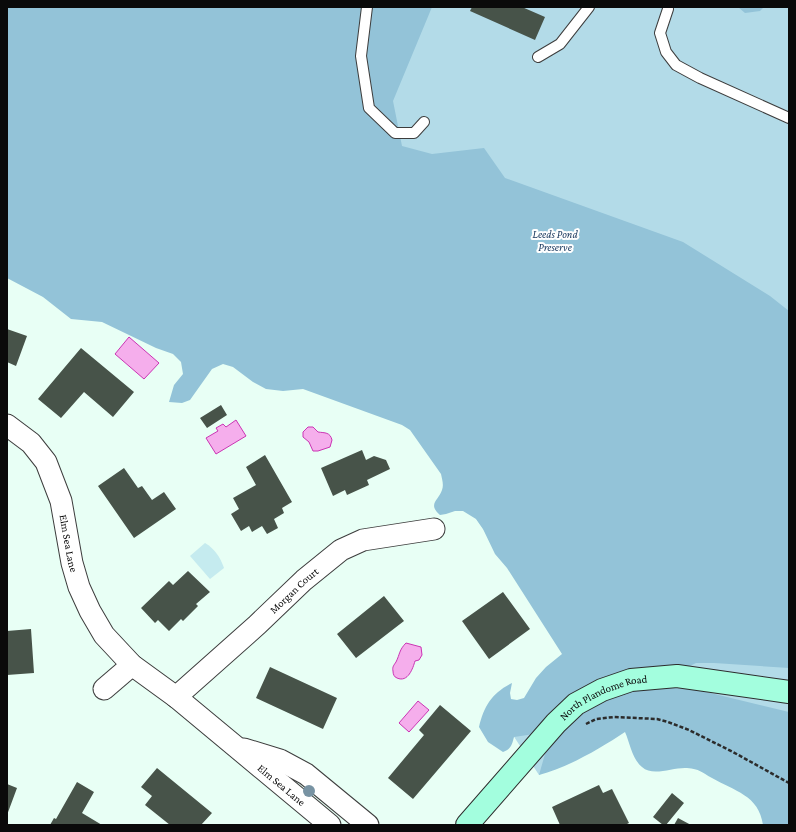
<svg xmlns="http://www.w3.org/2000/svg" width="796" height="832" font-family="'Crimson Pro',serif">
<rect width="100%" height="100%" fill="#e8fff5"/>
<path fill="#b3dbe8" d="M 7,7 L 789,7 L 789,807 L 619,725 L 539,775 L 505,723 L 570,656 L 412,425 Z"/>
<path fill="#93c3d8" d="M 7,7 L 432,7 L 393,101 L 402,146 L 432,154 L 484,148 L 505,178 L 683,242 L 770,296 L 789,311 L 789,668 L 714,663 L 696,663 L 650,686 L 698,690 L 789,712 L 789,825 L 763,825 C 759,795 734,791 712,778 C 701,772 700,769 687,768 C 673,767 653,777 642,767 C 632,759 630,743 625,732 C 601,748 567,768 539,775 L 547,747 L 534,734 L 514,737 C 512,745 511,749 503,752 L 488,742 L 479,727 C 484,706 492,693 512,683 L 510,693 L 511,699 L 517,700 L 524,698 L 536,678 L 546,667 L 562,654 L 507,568 L 495,554 L 483,529 L 476,519 L 463,511 L 455,511 L 446,514 L 440,515 C 427,504 439,500 442,490 C 444,485 442,479 441,474 L 410,430 L 402,425 L 303,389 L 283,391 L 266,389 L 253,382 L 233,367 L 223,364 L 212,369 L 190,400 L 182,403 L 169,402 L 174,385 L 183,374 L 181,362 L 173,354 L 156,348 L 102,322 L 71,319 L 43,297 L 7,278 Z
M 738,7 L 764,7 L 760,11 L 745,13 Z"/>
<path fill="#c5ebef" d="M 205,543 C 215,549 220,557 224,568 L 210,579 L 190,556 Z"/>
<path fill="#f5aeec" stroke="#cb35b4" d="M 129,337 L 159,363 L 144,379 L 115,354 Z
M 236,420 L 246,436 L 216,454 L 206,438 L 218,431 L 216,428 L 223,424 L 226,427 Z
M 308,427 L 313,427 L 318,432 C 325,433 330,432 332,440 L 330,447 L 318,451 L 313,451 L 309,442 L 303,437 L 303,432 Z
M 406,643 L 421,647 L 422,655 L 419,660 L 415,661 C 413,668 408,683 397,678 C 394,677 393,674 393,671 C 392,667 394,665 396,662 C 400,654 399,650 406,643 Z
M 418,701 L 429,710 L 409,732 L 399,723 Z"/>
<path fill="#475349" d="M 472,7 L 522,7 L 545,17 L 535,40 L 470,11 Z
M 7,329 L 27,336 L 16,366 L 7,362 Z
M 81,348 L 134,392 L 113,417 L 84,392 L 61,418 L 38,399 Z
M 221,405 L 227,415 L 207,428 L 200,418 Z
M 362,450 L 366,460 L 374,456 L 386,460 L 390,469 L 367,480 L 369,485 L 347,495 L 345,490 L 333,496 L 321,468 Z
M 265,455 L 292,502 L 282,508 L 284,513 L 274,519 L 278,528 L 267,534 L 262,526 L 252,532 L 249,526 L 241,531 L 231,514 L 239,509 L 233,498 L 256,485 L 246,467 Z
M 124,468 L 138,488 L 142,486 L 152,500 L 164,492 L 176,509 L 134,538 L 98,486 Z
M 188,571 L 210,592 L 196,604 L 198,606 L 183,621 L 181,619 L 169,631 L 158,620 L 155,623 L 141,608 L 169,581 L 173,585 Z
M 503,592 L 530,629 L 489,659 L 462,621 Z
M 384,596 L 404,621 L 356,658 L 337,634 Z
M 31,629 L 34,673 L 7,675 L 7,631 Z
M 270,667 L 337,698 L 323,729 L 256,698 Z
M 440,705 L 471,731 L 413,799 L 388,778 L 424,735 L 419,730 Z
M 157,768 L 212,813 L 201,825 L 170,825 L 145,805 L 152,796 L 141,787 Z
M 77,782 L 94,792 L 82,813 L 102,825 L 50,825 L 54,818 L 56,819 Z
M 7,784 L 17,788 L 7,815 Z
M 599,785 L 603,793 L 612,789 L 629,823 L 625,825 L 560,825 L 552,807 Z
M 672,793 L 684,803 L 666,825 L 663,825 L 653,817 Z
M 678,818 L 691,825 L 674,825 Z"/>
<g fill="none" stroke-linecap="round" stroke-linejoin="round">
<defs>
<path id="lane" d="M 367,7 L 361,56 L 369,108 L 395,133 L 414,133 L 424,122
M 668,9 L 660,33 L 666,52 L 676,65 L 700,78 L 789,118
M 538,57 L 560,44 L 589,7"/>
<g id="street">
<path id="s1" d="M 7,425 L 31,443 L 46,462 L 61,501 L 72,563 L 79,587 L 90,611 L 104,635 L 132,665 L 176,697 L 330,825"/>
<path d="M 104,689 L 132,665"/>
<path id="s2" d="M 176,697 L 257,625 L 304,580 L 341,550 L 363,540 L 434,529"/>
<path d="M 244,749 L 280,760 L 306,774 L 368,825"/>
</g>
<g id="secondary">
<path id="s3" d="M 467,825 L 556,723 L 576,704 L 602,690 L 631,680 L 677,676 L 789,692"/>
</g>
</defs>
<use href="#lane" stroke="#3d3d3d" stroke-width="12"/>
<use href="#street" stroke="#3d3d3d" stroke-width="23"/>
<use href="#secondary" stroke="#2c2c2c" stroke-width="24"/>
<path stroke="#2c2c2c" stroke-width="2.5" stroke-dasharray="4 2" stroke-linecap="butt" d="M 586,724 L 596,719 L 614,717 L 657,719 L 668,722 L 689,730 L 733,752 L 789,783"/>
<use href="#lane" stroke="#fff" stroke-width="10"/>
<use href="#street" stroke="#fff" stroke-width="21"/>
<use href="#secondary" stroke="#a3fede" stroke-width="22"/>
</g>
<circle fill="#7893a3" cx="309" cy="791" r="6"/>
<g text-anchor="middle" dominant-baseline="central" stroke-width="4" stroke-linejoin="round" paint-order="stroke">
<g font-size="11" font-style="italic" fill="#1c3b60" stroke="#fff">
<text x="555" y="234">Leeds Pond<tspan x="555" dy="13">Preserve</tspan></text>
</g>
<g font-size="11" fill="#0a0a0a" stroke="#fff">
<text stroke="none"><textPath href="#s1" startOffset="139">Elm Sea Lane</textPath></text>
<text stroke="none"><textPath href="#s2" startOffset="159">Morgan Court</textPath></text>
<text stroke="none"><textPath href="#s3" startOffset="191">North Plandome Road</textPath></text>
<text stroke="none"><textPath href="#s1" startOffset="471">Elm Sea Lane</textPath></text>
</g>
</g>
<rect width="796" height="832" fill="none" stroke="#0a0a0a" stroke-width="16"/>
</svg>
